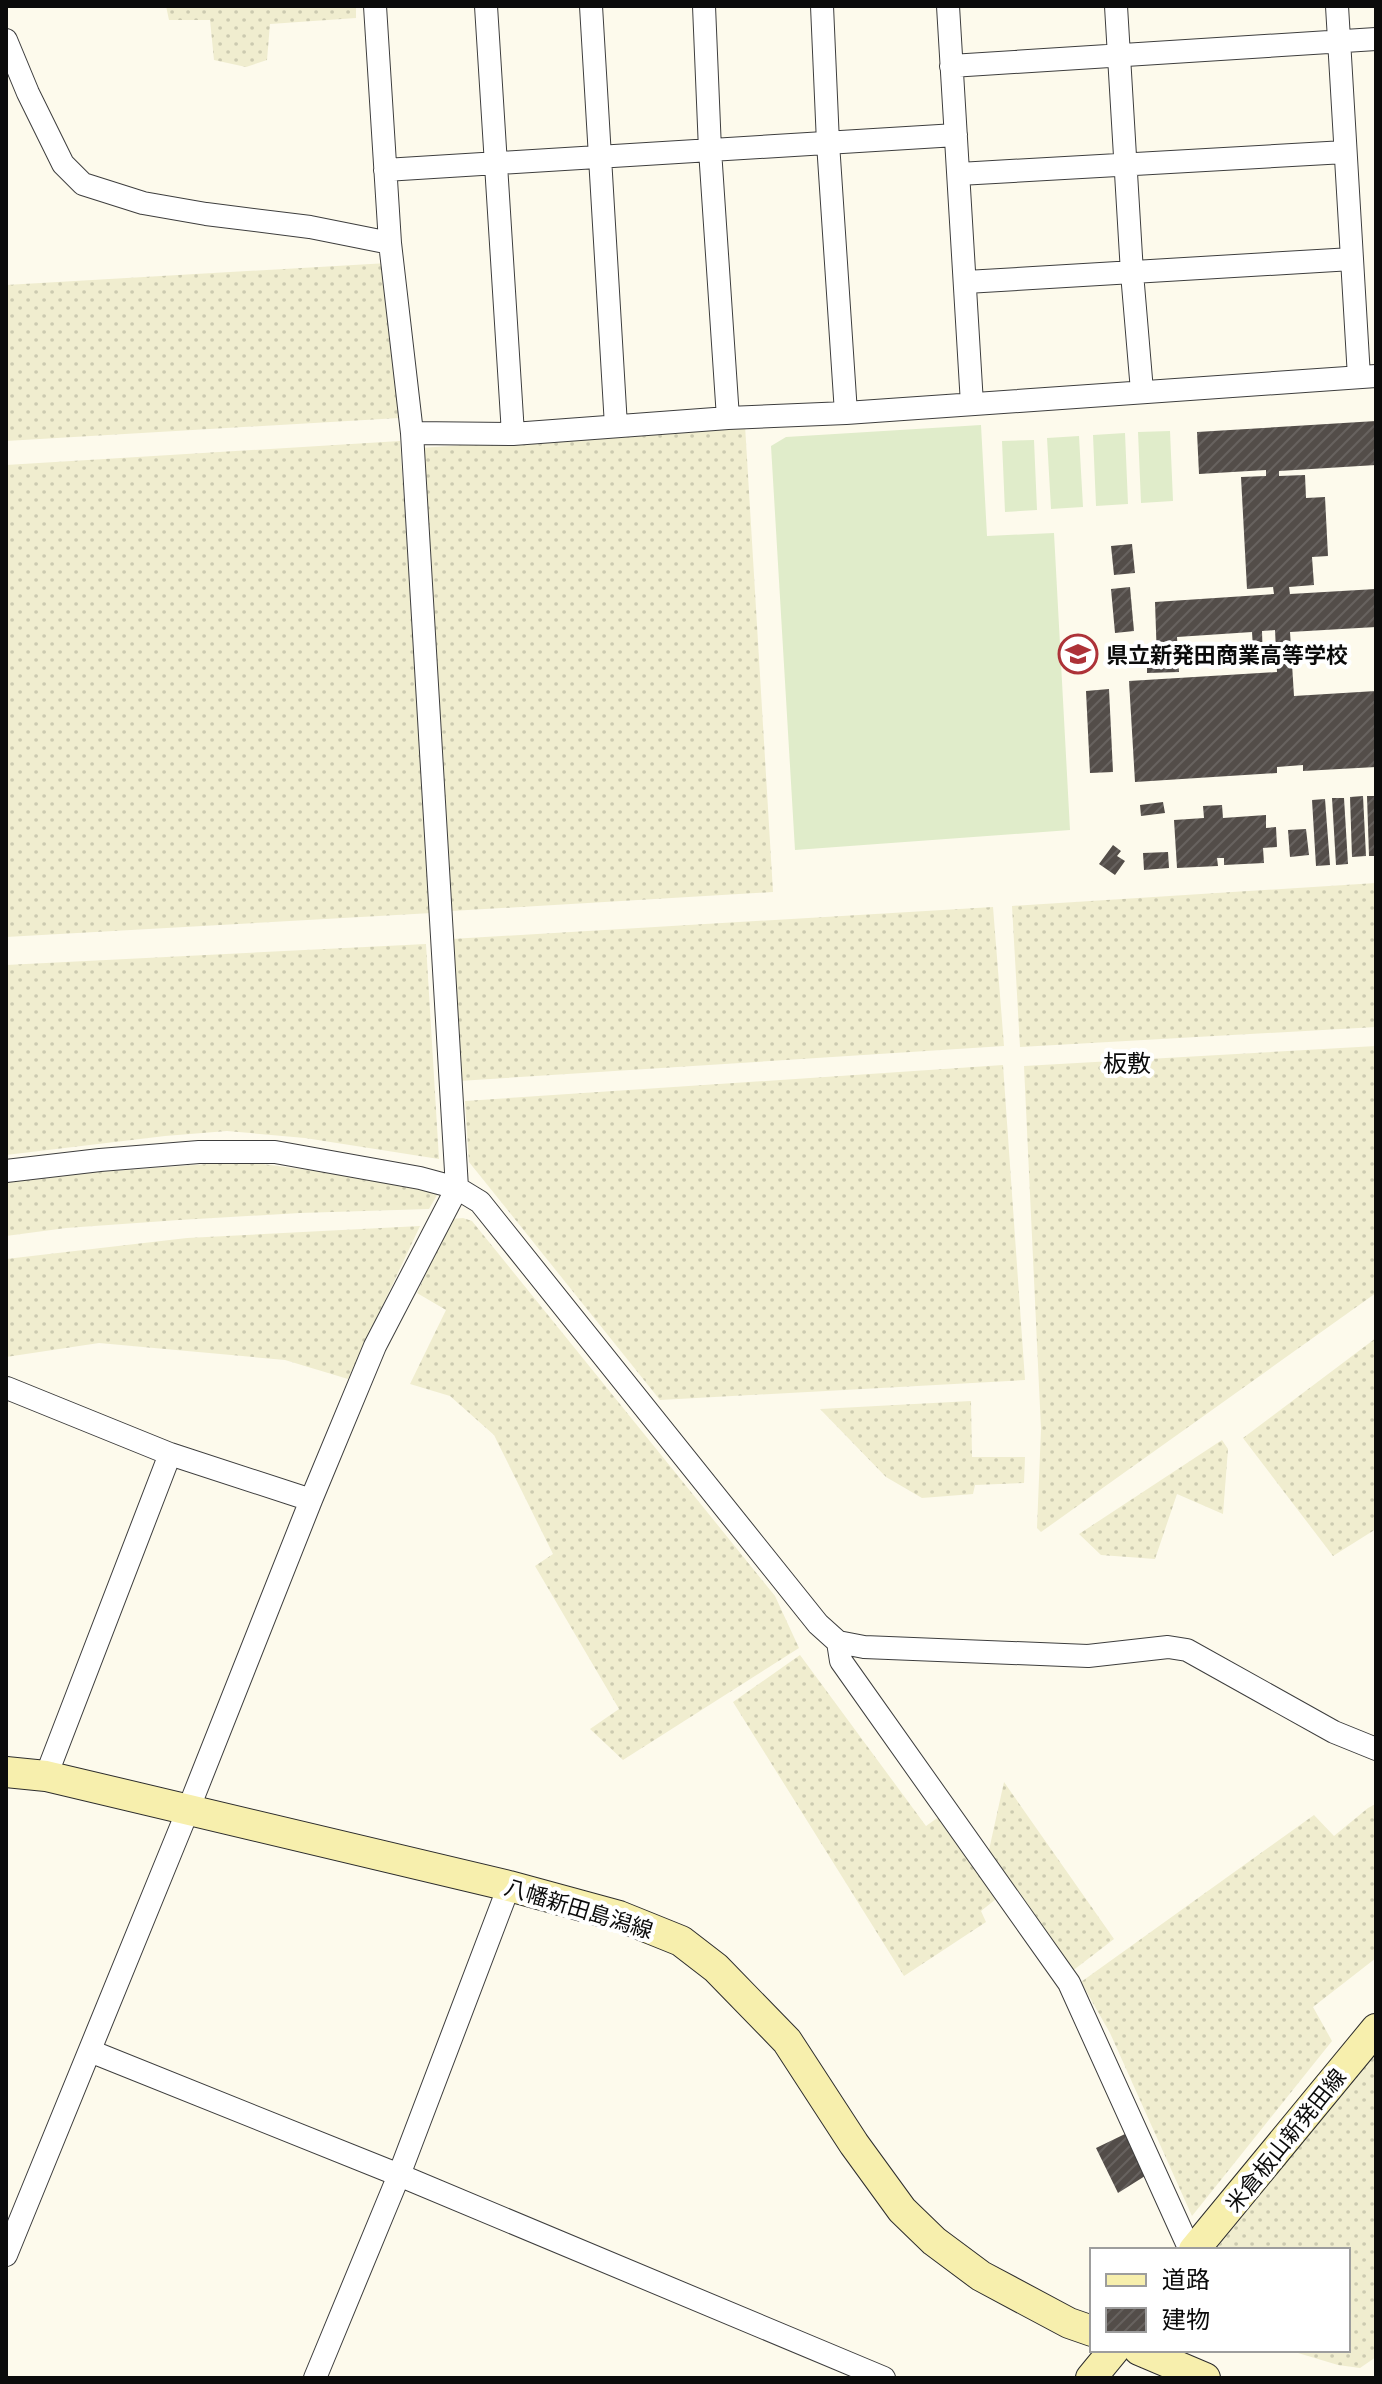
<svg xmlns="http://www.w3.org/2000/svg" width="1382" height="2384" font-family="'PT Serif','Noto Sans JP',serif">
<defs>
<pattern id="farmland-dots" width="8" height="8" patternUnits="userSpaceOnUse" patternTransform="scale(2)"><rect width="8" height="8" fill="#f0edcf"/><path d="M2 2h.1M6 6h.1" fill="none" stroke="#cccab0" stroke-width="1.8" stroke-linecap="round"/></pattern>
<pattern id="building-hatch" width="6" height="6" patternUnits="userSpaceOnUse" patternTransform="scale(2)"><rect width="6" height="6" fill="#534d49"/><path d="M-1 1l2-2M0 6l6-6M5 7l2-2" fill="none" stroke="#67625f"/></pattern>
</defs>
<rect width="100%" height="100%" fill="#fdfaec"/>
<path fill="url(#farmland-dots)" d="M 166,6 L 356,6 L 356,18 L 270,24 L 267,60 L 246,67 L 214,60 L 210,20 L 169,20 Z
M 388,263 L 399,418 L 6,441 L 6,285 Z
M 745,425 L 773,892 L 451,911 L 421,448 Z
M 400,441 L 432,913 L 6,937 L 6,465 Z
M 1376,883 L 1376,1027 L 1020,1047 L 1012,906 Z
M 993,907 L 1004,1046 L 459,1081 L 451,939 Z
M 426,944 L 439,1159 L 305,1138 L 227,1131 L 165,1136 L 6,1155 L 6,965 Z
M 1376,1046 L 1376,1293 L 1041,1532 L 1037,1528 L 1041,1429 L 1024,1066 Z
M 1003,1065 L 1025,1380 L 660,1400 L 469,1162 L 465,1101 Z
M 255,1163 L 431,1186 L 437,1195 L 429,1209 L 300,1213 L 179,1220 L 66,1228 L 6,1236 L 6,1179 L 208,1164 Z
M 463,1218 L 472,1221 L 775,1596 L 799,1648 L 623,1760 L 590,1729 L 619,1709 L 535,1566 L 553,1554 L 494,1435 L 450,1396 L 410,1384 L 446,1310 L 417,1293 L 451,1219 Z
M 420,1226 L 348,1379 L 285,1360 L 99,1343 L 6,1357 L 6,1259 L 187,1238 Z
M 1376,1338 L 1376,1529 L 1333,1556 L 1243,1438 Z
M 971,1401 L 972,1457 L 1025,1457 L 1024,1483 L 975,1485 L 973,1494 L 922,1498 L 886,1477 L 820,1409 Z
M 1222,1440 L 1228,1449 L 1223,1514 L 1177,1494 L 1155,1559 L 1101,1555 L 1079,1534 Z
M 800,1655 L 926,1826 L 940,1816 L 996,1899 L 981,1911 L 986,1922 L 904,1976 L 733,1702 Z
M 1004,1782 L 1114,1939 L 1071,1972 L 989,1850 Z
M 1376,1804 L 1376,1958 L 1313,2007 L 1332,2041 L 1192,2216 L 1110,2033 L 1081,1982 L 1314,1815 L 1334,1836 L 1368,1808 Z
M 1376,2053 L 1376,2357 L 1360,2368 L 1338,2365 L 1288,2350 L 1348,2350 L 1348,2250 L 1215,2250 Z"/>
<path fill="#e0ecca" d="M 981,425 L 987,536 L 1054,533 L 1070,830 L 795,850 L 771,446 L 786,437 Z
M 1170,431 L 1173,501 L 1141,503 L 1138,432 Z
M 1125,433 L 1128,504 L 1096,506 L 1093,435 Z
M 1079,436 L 1083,507 L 1051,509 L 1047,438 Z
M 1034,440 L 1037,510 L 1005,512 L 1002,441 Z"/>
<path fill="url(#building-hatch)" d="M 1376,421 L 1376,465 L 1279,471 L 1279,476 L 1305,475 L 1306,498 L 1325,497 L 1328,556 L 1312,557 L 1314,585 L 1289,587 L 1290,594 L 1376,589 L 1376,627 L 1290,632 L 1294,696 L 1376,691 L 1376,767 L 1303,771 L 1303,765 L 1277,767 L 1277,773 L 1135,782 L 1129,681 L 1277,672 L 1275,630 L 1262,631 L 1263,665 L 1254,665 L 1252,632 L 1177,637 L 1179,672 L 1147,673 L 1147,660 L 1157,660 L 1155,602 L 1274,594 L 1273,587 L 1247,589 L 1241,477 L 1266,476 L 1266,470 L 1199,474 L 1197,432 Z
M 1132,544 L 1135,573 L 1114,575 L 1111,546 Z
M 1130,587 L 1134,631 L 1115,633 L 1111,589 Z
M 1109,689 L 1113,772 L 1090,773 L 1086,691 Z
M 1363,796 L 1366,856 L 1352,857 L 1350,797 Z
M 1367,796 L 1376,796 L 1376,856 L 1369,856 Z
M 1332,798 L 1344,798 L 1348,864 L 1336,865 Z
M 1325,799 L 1330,865 L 1316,866 L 1312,800 Z
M 1163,802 L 1165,813 L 1141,816 L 1140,805 Z
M 1222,805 L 1223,818 L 1266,815 L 1266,828 L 1276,827 L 1277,847 L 1263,848 L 1264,863 L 1224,865 L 1224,858 L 1217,858 L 1218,866 L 1177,868 L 1174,820 L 1204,818 L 1203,806 Z
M 1306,829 L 1309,855 L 1290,857 L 1288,830 Z
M 1113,845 L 1121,851 L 1117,856 L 1125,861 L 1115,875 L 1099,864 Z
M 1168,852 L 1169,868 L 1144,870 L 1143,853 Z
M 1125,2134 L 1145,2176 L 1118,2193 L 1096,2148 Z"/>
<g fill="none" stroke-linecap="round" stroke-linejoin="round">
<defs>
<path id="minor" d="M 486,6 L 513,434
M 591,6 L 616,426
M 704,6 L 710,150 L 728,418
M 822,6 L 828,143 L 846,413
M 948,6 L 972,404
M 1116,6 L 1132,273 L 1142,391
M 1337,6 L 1359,377
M 6,40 L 28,93 L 63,164 L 83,184 L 143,203 L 206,214 L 310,227 L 390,243
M 951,66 L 1376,39
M 385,170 L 956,135
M 959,174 L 1345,152
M 966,282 L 1352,259
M 412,433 L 513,434 L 728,418 L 846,413 L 1376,376
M 6,1171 L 100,1160 L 199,1152 L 275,1152 L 420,1178 L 457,1188 L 480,1202 L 818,1624 L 838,1642 L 864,1647 L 1088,1656 L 1168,1647 L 1187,1650 L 1334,1732 L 1376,1749
M 7,1388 L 170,1454 L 311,1500
M 838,1642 L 841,1661 L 1069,1983 L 1190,2250
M 46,1776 L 170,1454
M 90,2051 L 399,2175 L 884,2378
M 6,2255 L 188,1810 L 311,1500 L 375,1346 L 457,1188 L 412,433 L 390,243 L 375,6
M 315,2378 L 399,2175 L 509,1886"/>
<path id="secondary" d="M 6,1772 L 46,1776 L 509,1886 L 619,1916 L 681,1941 L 716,1968 L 787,2041 L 854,2144 L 902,2210 L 934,2241 L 981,2276 L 1069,2323 L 1092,2331
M 1194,2250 L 1376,2029
M 1139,2350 L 1205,2378
M 1091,2378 L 1114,2350"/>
</defs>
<use href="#minor" stroke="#3e3e3e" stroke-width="24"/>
<use href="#secondary" stroke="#2d2d2d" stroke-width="32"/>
<use href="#minor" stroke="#fff" stroke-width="22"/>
<use href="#secondary" stroke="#f7efad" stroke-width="30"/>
</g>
<defs>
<symbol id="school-ring" viewBox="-11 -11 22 22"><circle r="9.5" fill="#fff" stroke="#ad3238" stroke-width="1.5"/><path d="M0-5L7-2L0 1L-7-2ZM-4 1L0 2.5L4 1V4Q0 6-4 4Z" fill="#ad3238"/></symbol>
</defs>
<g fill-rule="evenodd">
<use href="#school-ring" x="1056" y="632" width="44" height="44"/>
</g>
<g text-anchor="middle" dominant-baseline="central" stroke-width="8" stroke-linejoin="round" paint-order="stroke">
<g font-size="22" font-weight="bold" fill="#0b0b0b" stroke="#fff" text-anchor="start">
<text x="1106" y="654">県立新発田商業高等学校</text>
</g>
<g font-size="22" fill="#0b0b0b" stroke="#fff">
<text transform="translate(579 1908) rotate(17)">八幡新田島潟線</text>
<text transform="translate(1285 2140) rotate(-51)">米倉板山新発田線</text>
</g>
<g font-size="24" fill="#0b0b0b" stroke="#fff">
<text x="1127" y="1063">板敷</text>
</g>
</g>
<rect width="1382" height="2384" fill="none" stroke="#0b0b0b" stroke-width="16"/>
<rect x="1090" y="2248" width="260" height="104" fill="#ffffff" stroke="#9d9d9d" stroke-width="2"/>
<rect x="1106" y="2274" width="40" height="12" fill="#f7efad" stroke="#9d9d9d" stroke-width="2"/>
<text x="1162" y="2288" font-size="24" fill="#0b0b0b">道路</text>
<rect x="1106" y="2308" width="40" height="24" fill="url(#building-hatch)" stroke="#9d9d9d" stroke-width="2"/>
<text x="1162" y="2328" font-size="24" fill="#0b0b0b">建物</text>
</svg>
